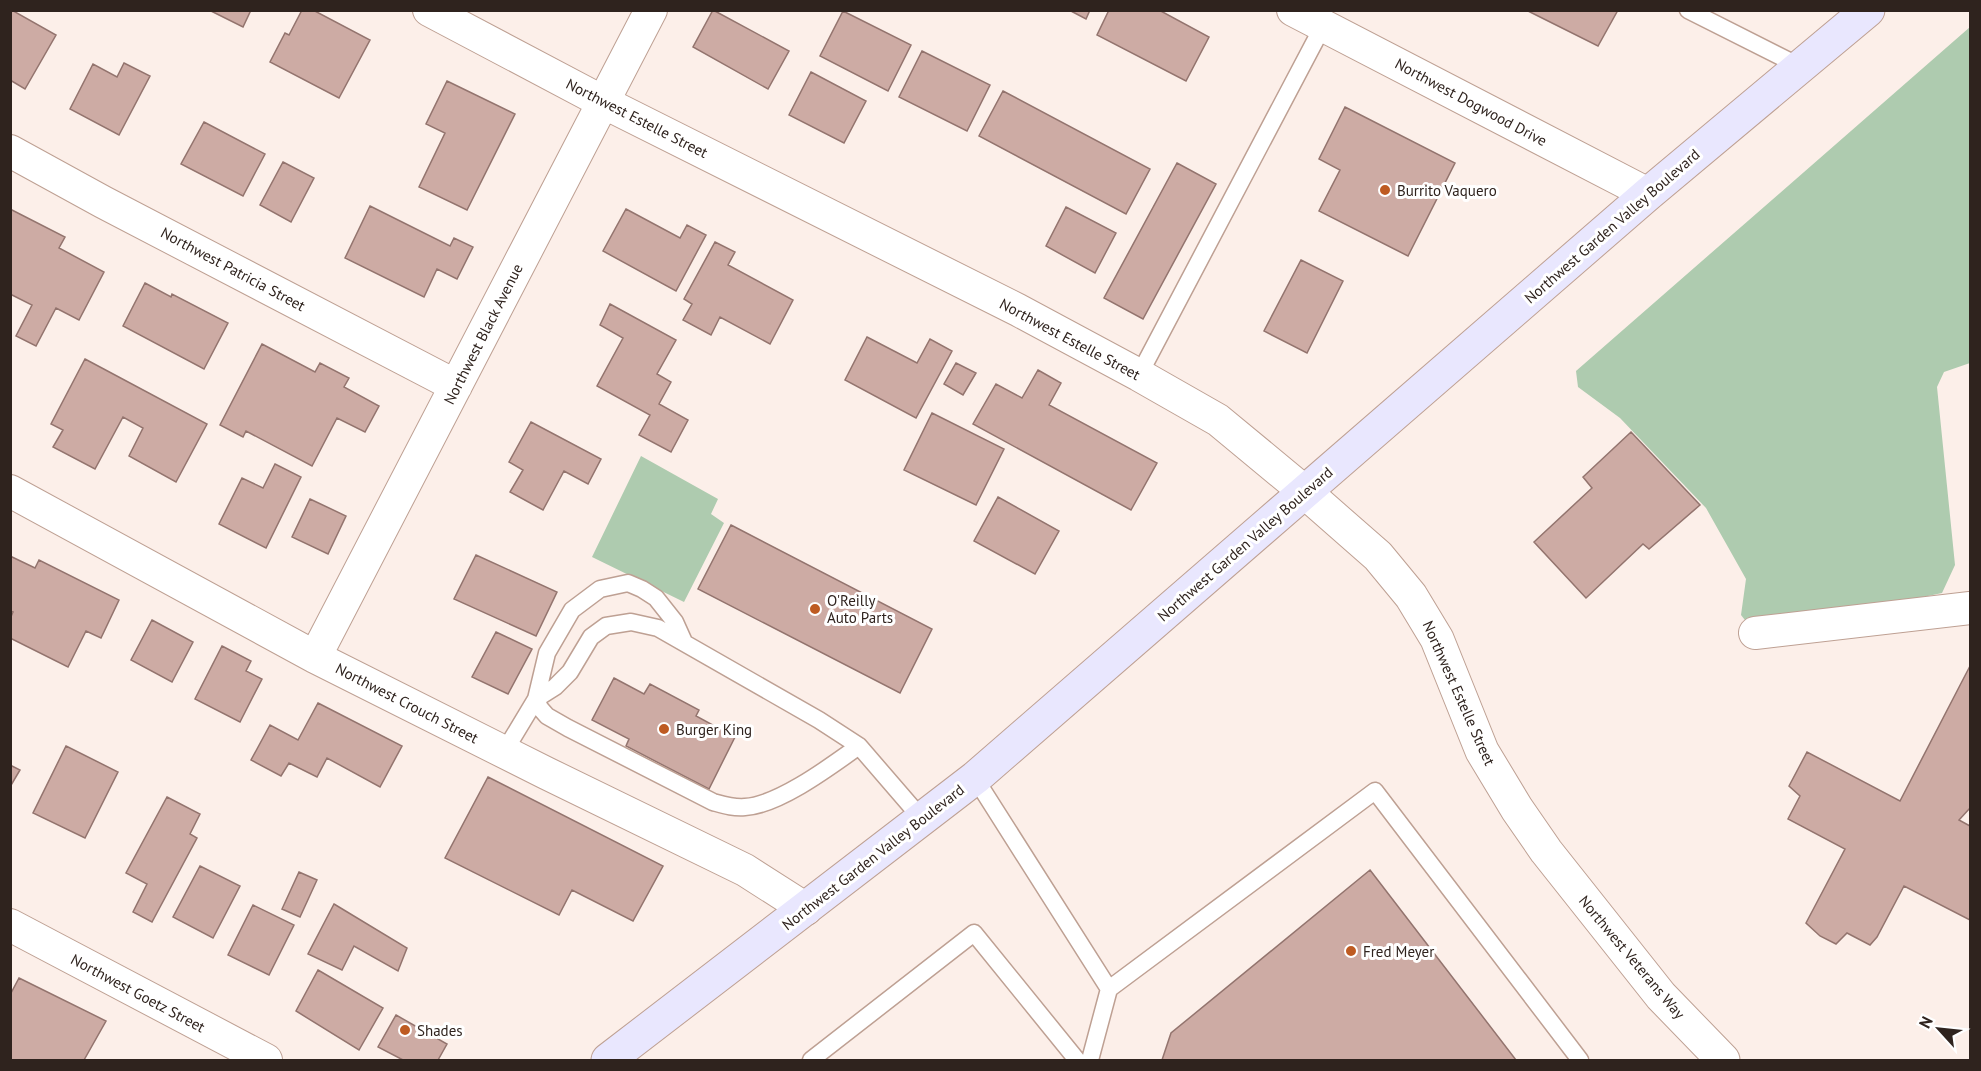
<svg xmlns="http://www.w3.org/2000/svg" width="1981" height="1071" font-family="'PT Sans',sans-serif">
<rect width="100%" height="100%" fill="#fcefe9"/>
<path fill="#aecbaf" d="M 1970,27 L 1970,363 L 1944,372 L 1937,387 L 1955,565 L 1942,593 L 1755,633 L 1741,615 L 1746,579 L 1706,508 L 1620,418 L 1578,387 L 1576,371 Z
M 641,456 L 718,499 L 711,514 L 724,523 L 684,602 L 592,557 Z"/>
<path fill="#cdaba4" stroke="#93746e" stroke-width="1.5" d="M 10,10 L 16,10 L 15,12 L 56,35 L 25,89 L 10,80 Z
M 209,10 L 251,10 L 243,27 Z
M 302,10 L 313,10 L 370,40 L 339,98 L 270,62 L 285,33 L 289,35 Z
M 713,10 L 789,51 L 768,89 L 693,47 Z
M 1069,10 L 1090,10 L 1086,19 Z
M 1109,10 L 1159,10 L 1209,37 L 1186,81 L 1097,35 Z
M 1526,10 L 1618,10 L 1598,46 Z
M 843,11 L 911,45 L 888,91 L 820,56 Z
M 922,51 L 990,85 L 967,131 L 899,97 Z
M 124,63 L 150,76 L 119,135 L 70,109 L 93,64 L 117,77 Z
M 811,72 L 866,101 L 844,143 L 789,115 Z
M 447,81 L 515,114 L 467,210 L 419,187 L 445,133 L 426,124 Z
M 1003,91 L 1150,169 L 1126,214 L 979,136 Z
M 1345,107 L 1455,163 L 1408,256 L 1319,211 L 1340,170 L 1319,159 Z
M 204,122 L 265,154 L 243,196 L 181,164 Z
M 283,162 L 314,178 L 291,222 L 260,205 Z
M 1177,163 L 1216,184 L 1143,319 L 1104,298 Z
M 370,206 L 450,246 L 454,238 L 473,247 L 457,279 L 437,269 L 424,297 L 345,258 Z
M 1066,207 L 1116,233 L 1095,273 L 1046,246 Z
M 10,209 L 65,237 L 59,248 L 104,272 L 79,320 L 56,308 L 36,346 L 16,336 L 32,305 L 10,294 Z
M 626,209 L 680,238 L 687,225 L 706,235 L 676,291 L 603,251 Z
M 715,242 L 735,252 L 728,265 L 793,300 L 770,344 L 720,317 L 711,335 L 683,320 L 692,304 L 684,299 Z
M 1301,260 L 1343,281 L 1307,353 L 1264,331 Z
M 145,283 L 171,297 L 172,294 L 228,323 L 204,369 L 123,326 Z
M 610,304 L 676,340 L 657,374 L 671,382 L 659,404 L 688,420 L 671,452 L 639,435 L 650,415 L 597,386 L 623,338 L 600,325 Z
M 867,337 L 917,363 L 930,339 L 952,351 L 916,418 L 845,380 Z
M 262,344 L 315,372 L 320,363 L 349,378 L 344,387 L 379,406 L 365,432 L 337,418 L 312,466 L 246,431 L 243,437 L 220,425 Z
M 85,359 L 207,424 L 176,482 L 129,456 L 143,428 L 123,417 L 95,469 L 53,447 L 63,430 L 51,424 Z
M 956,363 L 976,373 L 963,395 L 944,384 Z
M 1038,370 L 1061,383 L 1049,405 L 1157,463 L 1131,510 L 973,424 L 996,384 L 1022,398 Z
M 932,413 L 1004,449 L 976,505 L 904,470 Z
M 531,422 L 601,459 L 588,484 L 564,471 L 543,510 L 510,492 L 523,470 L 509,462 Z
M 1631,432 L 1700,505 L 1649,549 L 1643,544 L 1586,598 L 1534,542 L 1592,488 L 1583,477 Z
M 275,464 L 301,477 L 266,548 L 219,524 L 242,478 L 263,488 Z
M 998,497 L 1059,531 L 1035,574 L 974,541 Z
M 310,499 L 346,516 L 328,554 L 292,537 Z
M 731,525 L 932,629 L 900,693 L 698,589 Z
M 476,555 L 557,592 L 536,636 L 454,599 Z
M 10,556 L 35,568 L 39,560 L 119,600 L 101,638 L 86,631 L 68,667 L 10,638 L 10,619 L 13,612 L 10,611 Z
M 152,620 L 193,642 L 172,682 L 131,660 Z
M 496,632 L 532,649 L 508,694 L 472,677 Z
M 222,646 L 251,661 L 246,671 L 262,679 L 240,722 L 195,699 Z
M 1970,666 L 1970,808 L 1959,820 L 1970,826 L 1970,920 L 1904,886 L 1877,937 L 1870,945 L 1847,933 L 1836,944 L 1820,936 L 1806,923 L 1845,849 L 1788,819 L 1800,796 L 1789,786 L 1807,752 L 1900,801 Z
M 614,678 L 644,694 L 650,684 L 699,710 L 696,716 L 735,737 L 709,789 L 626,746 L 629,739 L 592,720 Z
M 318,703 L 402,746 L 380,787 L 327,758 L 317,777 L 289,763 L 281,776 L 251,760 L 270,725 L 298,740 Z
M 66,746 L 118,772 L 85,838 L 33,813 Z
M 10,765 L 20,770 L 10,787 Z
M 488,777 L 663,866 L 633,921 L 572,890 L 559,915 L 445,858 Z
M 167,797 L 200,814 L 190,834 L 197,838 L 152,922 L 133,912 L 147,884 L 126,873 Z
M 200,866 L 240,886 L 213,938 L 173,917 Z
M 1370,870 L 1516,1060 L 1162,1060 L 1171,1033 Z
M 299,872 L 317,880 L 300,917 L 282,909 Z
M 334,904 L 407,948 L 398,971 L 354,946 L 342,970 L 308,954 Z
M 253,905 L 294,925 L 269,975 L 228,955 Z
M 318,970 L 383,1008 L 359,1050 L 296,1011 Z
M 19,978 L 106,1021 L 84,1060 L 10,1060 L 10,995 Z
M 396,1015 L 447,1044 L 438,1060 L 403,1060 L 378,1047 Z"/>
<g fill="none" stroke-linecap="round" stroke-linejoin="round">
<defs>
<path id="service" d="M 1688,10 L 1801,67
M 1139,375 L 1323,26
M 684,642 L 675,622 L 656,598 L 642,589 L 628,583 L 600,589 L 572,610 L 547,653 L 536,699 L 540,708 L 547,716 L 568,728 L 713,802 C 724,805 733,808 745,807 C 779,805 831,766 859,746
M 504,752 L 536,699 L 555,687 L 570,672 L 591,637 L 606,626 L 631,622 L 658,628 L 819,720 L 859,746 L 922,819
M 975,778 L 1109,989 L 1090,1060
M 1109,989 L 1375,791 L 1580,1060
M 811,1060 L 974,933 L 1077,1060"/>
<path id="minor" d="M 429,10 L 603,102 L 1018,310 L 1139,375 L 1218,420 L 1305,492
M 1293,10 L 1648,194
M 10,151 L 103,202 L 456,386
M 10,491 L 315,657 L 546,773 L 745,870 L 806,909
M 1755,633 L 1970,608
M 315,657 L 651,10
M 10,925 L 266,1060"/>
<path id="tertiary" d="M 1305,492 L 1378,556 L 1411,596 L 1437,639 L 1482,751 L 1517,809 L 1546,851 L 1661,996 L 1723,1060"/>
<path id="secondary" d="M 608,1060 L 975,778 L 1648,194 L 1868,10"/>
</defs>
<use href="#service" stroke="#bea093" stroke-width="19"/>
<use href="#minor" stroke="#bea093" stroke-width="34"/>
<use href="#tertiary" stroke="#bea093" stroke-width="35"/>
<use href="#secondary" stroke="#bea093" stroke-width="35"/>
<use href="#service" stroke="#fff" stroke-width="16"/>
<use href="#minor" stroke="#fff" stroke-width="32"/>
<use href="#tertiary" stroke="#fff" stroke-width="33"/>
<use href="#secondary" stroke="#e9e7fe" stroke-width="33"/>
</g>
<g fill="#be5b22" stroke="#fff" stroke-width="2">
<circle cx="1385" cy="190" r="6"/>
<circle cx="815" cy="609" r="6"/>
<circle cx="664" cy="729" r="6"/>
<circle cx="1351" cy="951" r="6"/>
<circle cx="405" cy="1030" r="6"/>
</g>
<g text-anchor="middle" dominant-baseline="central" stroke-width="6" stroke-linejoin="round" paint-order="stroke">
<g font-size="15" fill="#2f231e" stroke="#fff">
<text transform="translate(1471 102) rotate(28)">Northwest Dogwood Drive</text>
<text transform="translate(637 118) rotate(27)">Northwest Estelle Street</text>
<text transform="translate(1612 226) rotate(-41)">Northwest Garden Valley Boulevard</text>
<text transform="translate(233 269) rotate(28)">Northwest Patricia Street</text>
<text transform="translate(483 334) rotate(-63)">Northwest Black Avenue</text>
<text transform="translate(1070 339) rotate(28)">Northwest Estelle Street</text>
<text transform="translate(1245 544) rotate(-41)">Northwest Garden Valley Boulevard</text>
<text transform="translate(1459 693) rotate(66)">Northwest Estelle Street</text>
<text transform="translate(407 703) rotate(27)">Northwest Crouch Street</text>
<text transform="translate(873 857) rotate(-38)">Northwest Garden Valley Boulevard</text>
<text transform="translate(1632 957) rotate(50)">Northwest Veterans Way</text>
<text transform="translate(138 993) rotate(28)">Northwest Goetz Street</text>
</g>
<g font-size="15" fill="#2f231e" stroke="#fff" text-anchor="start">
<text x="1397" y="190">Burrito Vaquero</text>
<text x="827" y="600">O'Reilly<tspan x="827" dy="17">Auto Parts</tspan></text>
<text x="676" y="729">Burger King</text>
<text x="1363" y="951">Fred Meyer</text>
<text x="417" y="1030">Shades</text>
</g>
</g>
<rect width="1981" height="1071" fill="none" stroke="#2f231e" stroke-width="24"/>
<g transform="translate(1939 1029) rotate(297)" stroke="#ffffff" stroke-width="4.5" paint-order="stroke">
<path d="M0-4.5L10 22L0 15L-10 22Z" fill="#2f231e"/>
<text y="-9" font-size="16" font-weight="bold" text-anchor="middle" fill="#2f231e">N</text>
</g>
</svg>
